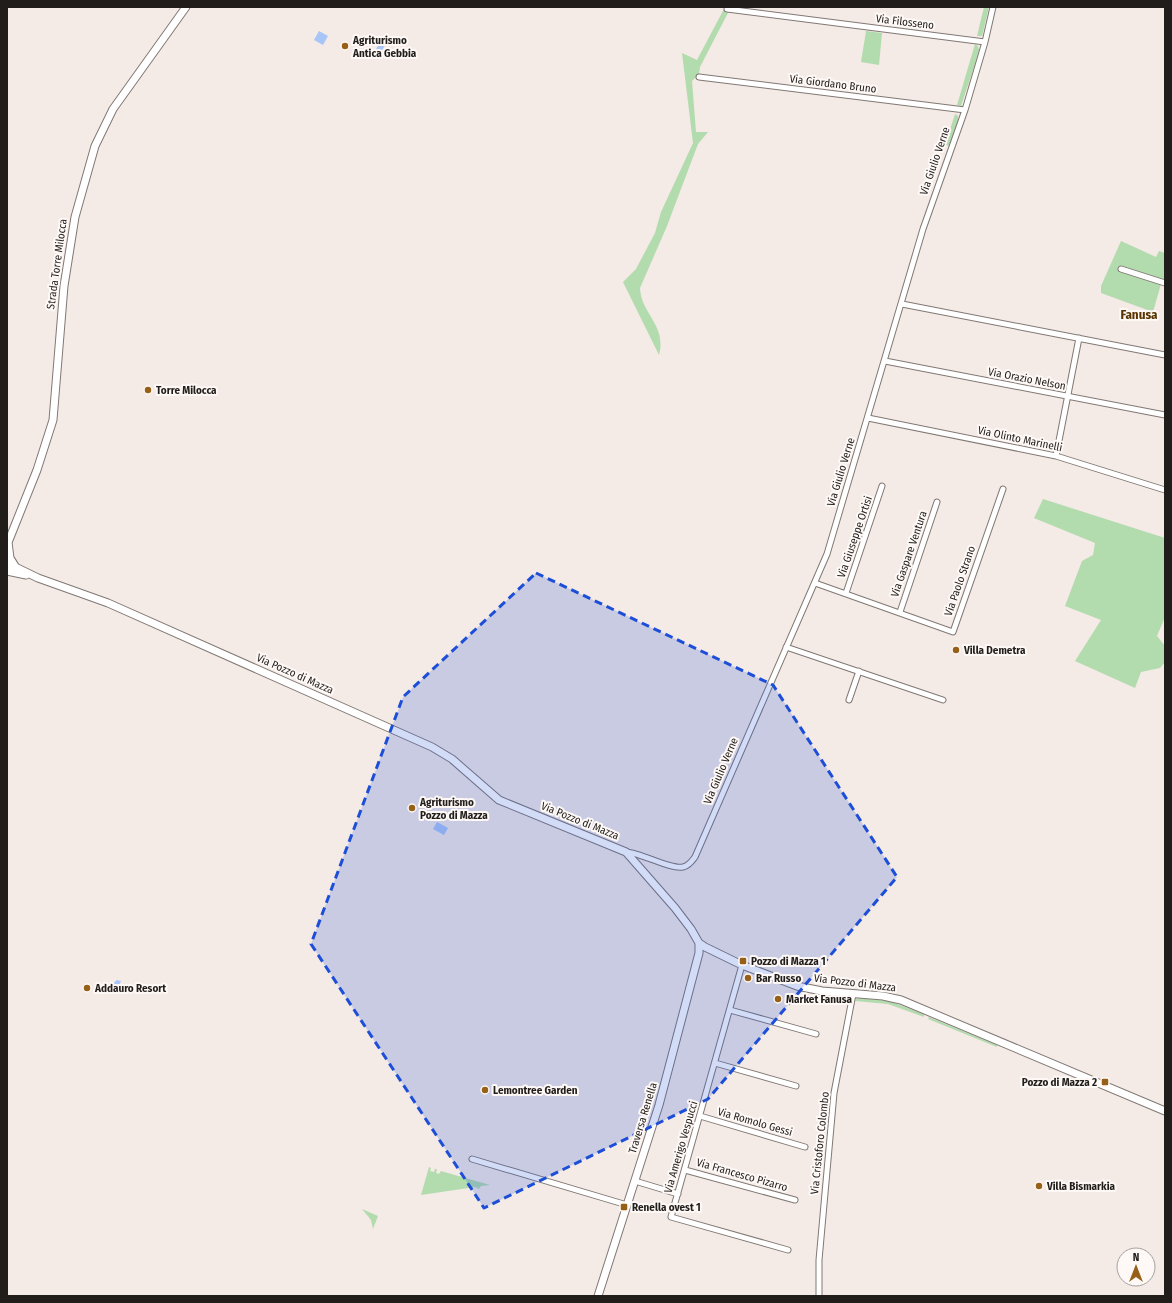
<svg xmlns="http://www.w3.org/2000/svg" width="1172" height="1303" font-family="'Fira Sans Condensed',sans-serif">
<rect width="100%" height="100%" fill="#f4eae6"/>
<path fill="#b2dbae" d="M 725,7 L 731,7 L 700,67 L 699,74 L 692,81 L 696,132 L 708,132 L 698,144 L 667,226 L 640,288 C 641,314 667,325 659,355 L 623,282 L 636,269 L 655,233 L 661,212 L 693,143 L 682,53 L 697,60 Z
M 984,7 L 989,7 L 982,36 L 977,36 Z
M 866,31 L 882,33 L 879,65 L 861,62 Z
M 975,44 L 978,46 L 979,50 C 974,69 967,87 961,106 L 957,105 Z
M 955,114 L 958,116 L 958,121 L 949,146 L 945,145 Z
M 1121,241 L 1156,257 L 1159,251 L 1165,253 L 1165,281 L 1120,266 L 1119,269 L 1161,284 L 1153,312 L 1101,293 L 1101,286 Z
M 1043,499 L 1165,538 L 1165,617 L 1157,636 L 1165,646 L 1165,662 L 1160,668 L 1141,672 L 1135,688 L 1075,661 L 1101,620 L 1065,606 L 1082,561 L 1093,555 L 1095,543 L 1034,518 Z
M 857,998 L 889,1001 L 924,1014 L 924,1017 L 888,1004 L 855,1001 Z
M 929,1017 L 997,1045 L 997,1047 L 928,1019 Z
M 429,1167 L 431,1168 L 430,1171 L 434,1172 L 435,1169 L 437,1169 L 436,1173 L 439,1174 L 441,1171 L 490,1185 L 481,1186 L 479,1189 L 475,1187 L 421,1195 Z
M 362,1209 L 378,1216 L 373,1229 L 371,1220 Z"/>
<path fill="#a8c5f7" d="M 319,31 L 328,36 L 323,45 L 314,40 Z
M 380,42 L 385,45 L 379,56 L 374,53 Z
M 437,822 L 448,828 L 444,835 L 433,829 Z
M 117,980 L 121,981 L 118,988 L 114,990 L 111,985 Z"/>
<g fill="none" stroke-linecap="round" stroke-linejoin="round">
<defs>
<path id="street" d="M 727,9 L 985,42
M 699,77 L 965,110
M 1121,269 L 1165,283
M 902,304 L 1165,355
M 885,361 L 1165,415
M 868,418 L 1056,456 L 1165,490
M 1056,456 L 1079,338
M 815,583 L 953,632 L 1003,489
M 846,593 L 882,486
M 900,612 L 937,502
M 786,647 L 943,700
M 849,700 L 859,671
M 626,852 C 642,853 671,870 683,867 C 689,866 692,861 695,857 L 827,554 L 923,229 L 965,110 L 985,42 L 993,7
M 742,965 L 671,1217 L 788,1250
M 730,1010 L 816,1034
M 715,1063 L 796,1086
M 700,1116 L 805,1147
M 472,1159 L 627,1205
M 685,1170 L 795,1200
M 635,1181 L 678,1194
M 819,1296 L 819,1260 L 834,1093 L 853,994"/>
<path id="secondary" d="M 8,542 L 10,558 L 15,566
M 7,545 L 37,470 L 53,420 L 64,286 L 75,217 L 95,146 L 113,109 L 186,7
M 7,563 L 38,578 L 108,603 L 432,747 L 452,759 L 499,800 L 626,852 L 675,908 L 691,929 L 699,943 L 705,947 L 742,965 L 797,986 L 822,991 L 883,996 L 901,1000 L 1165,1111
M 7,571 L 26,575
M 598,1296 L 659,1105 L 699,953 L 699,943"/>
</defs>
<use href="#street" stroke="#807874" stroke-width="7"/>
<use href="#secondary" stroke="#807874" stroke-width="9"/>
<use href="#street" stroke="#fff" stroke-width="5"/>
<use href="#secondary" stroke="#fff" stroke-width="7"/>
</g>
<path fill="#1d4ed8" fill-opacity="0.2" stroke="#1d4ed8" stroke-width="3" stroke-dasharray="8 5" stroke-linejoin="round" d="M 536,573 L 773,685 L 897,877 L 708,1099 L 484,1208 L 311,944 L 403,697 Z"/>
<g fill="#976019" stroke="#fef9f6" stroke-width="1.5">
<circle cx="345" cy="46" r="4"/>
<circle cx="148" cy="390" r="4"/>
<circle cx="956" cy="650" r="4"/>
<circle cx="412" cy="808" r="4"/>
<rect x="739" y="957" width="8" height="8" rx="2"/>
<circle cx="748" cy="978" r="4"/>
<circle cx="87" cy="988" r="4"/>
<circle cx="778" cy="999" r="4"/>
<rect x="1101" y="1078" width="8" height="8" rx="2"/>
<circle cx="485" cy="1090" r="4"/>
<circle cx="1039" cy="1186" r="4"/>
<rect x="620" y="1203" width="8" height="8" rx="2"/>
</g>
<g text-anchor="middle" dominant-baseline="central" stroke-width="4" stroke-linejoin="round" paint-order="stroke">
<g font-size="11" fill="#201d1b" stroke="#fef9f6">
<text transform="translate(905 22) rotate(7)">Via Filosseno</text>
<text transform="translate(833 84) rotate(7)">Via Giordano Bruno</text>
<text transform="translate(935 161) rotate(-71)">Via Giulio Verne</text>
<text transform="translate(57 264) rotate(-82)">Strada Torre Milocca</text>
<text transform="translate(1027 379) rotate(11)">Via Orazio Nelson</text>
<text transform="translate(1020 439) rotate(12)">Via Olinto Marinelli</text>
<text transform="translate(841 472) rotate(-73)">Via Giulio Verne</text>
<text transform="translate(855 537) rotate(-71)">Via Giuseppe Ortisi</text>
<text transform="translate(909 554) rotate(-71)">Via Gaspare Ventura</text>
<text transform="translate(960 581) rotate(-71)">Via Paolo Strano</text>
<text transform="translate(295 674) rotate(24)">Via Pozzo di Mazza</text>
<text transform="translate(721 771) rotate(-67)">Via Giulio Verne</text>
<text transform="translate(580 821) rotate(22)">Via Pozzo di Mazza</text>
<text transform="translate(855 983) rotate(7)">Via Pozzo di Mazza</text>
<text transform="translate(643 1118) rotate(-73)">Traversa Renella</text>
<text transform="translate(755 1122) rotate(16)">Via Romolo Gessi</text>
<text transform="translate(820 1143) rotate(-84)">Via Cristoforo Colombo</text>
<text transform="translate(681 1147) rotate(-74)">Via Amerigo Vespucci</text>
<text transform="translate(742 1175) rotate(16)">Via Francesco Pizarro</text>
</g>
<g font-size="11" font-weight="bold" fill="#201d1b" stroke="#fef9f6" text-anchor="start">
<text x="353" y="40">Agriturismo<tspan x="353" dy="13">Antica Gebbia</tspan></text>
<text x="156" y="390">Torre Milocca</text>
<text x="964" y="650">Villa Demetra</text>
<text x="420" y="802">Agriturismo<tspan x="420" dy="13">Pozzo di Mazza</tspan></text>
<text x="751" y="961">Pozzo di Mazza 1</text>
<text x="756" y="978">Bar Russo</text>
<text x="95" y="988">Addauro Resort</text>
<text x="786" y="999">Market Fanusa</text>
<text x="1097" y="1082" text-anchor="end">Pozzo di Mazza 2</text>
<text x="493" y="1090">Lemontree Garden</text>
<text x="1047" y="1186">Villa Bismarkia</text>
<text x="632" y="1207">Renella ovest 1</text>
</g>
<g font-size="13" font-weight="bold" fill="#593400" stroke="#fef9f6">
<text x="1139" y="314">Fanusa</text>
</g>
</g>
<rect width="1172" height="1303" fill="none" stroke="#201d1b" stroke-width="16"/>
<g transform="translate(1136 1267)"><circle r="19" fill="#fef9f6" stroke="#a5a19e"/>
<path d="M0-3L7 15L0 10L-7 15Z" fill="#976019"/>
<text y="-6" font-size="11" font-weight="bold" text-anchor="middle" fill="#201d1b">N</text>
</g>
</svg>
